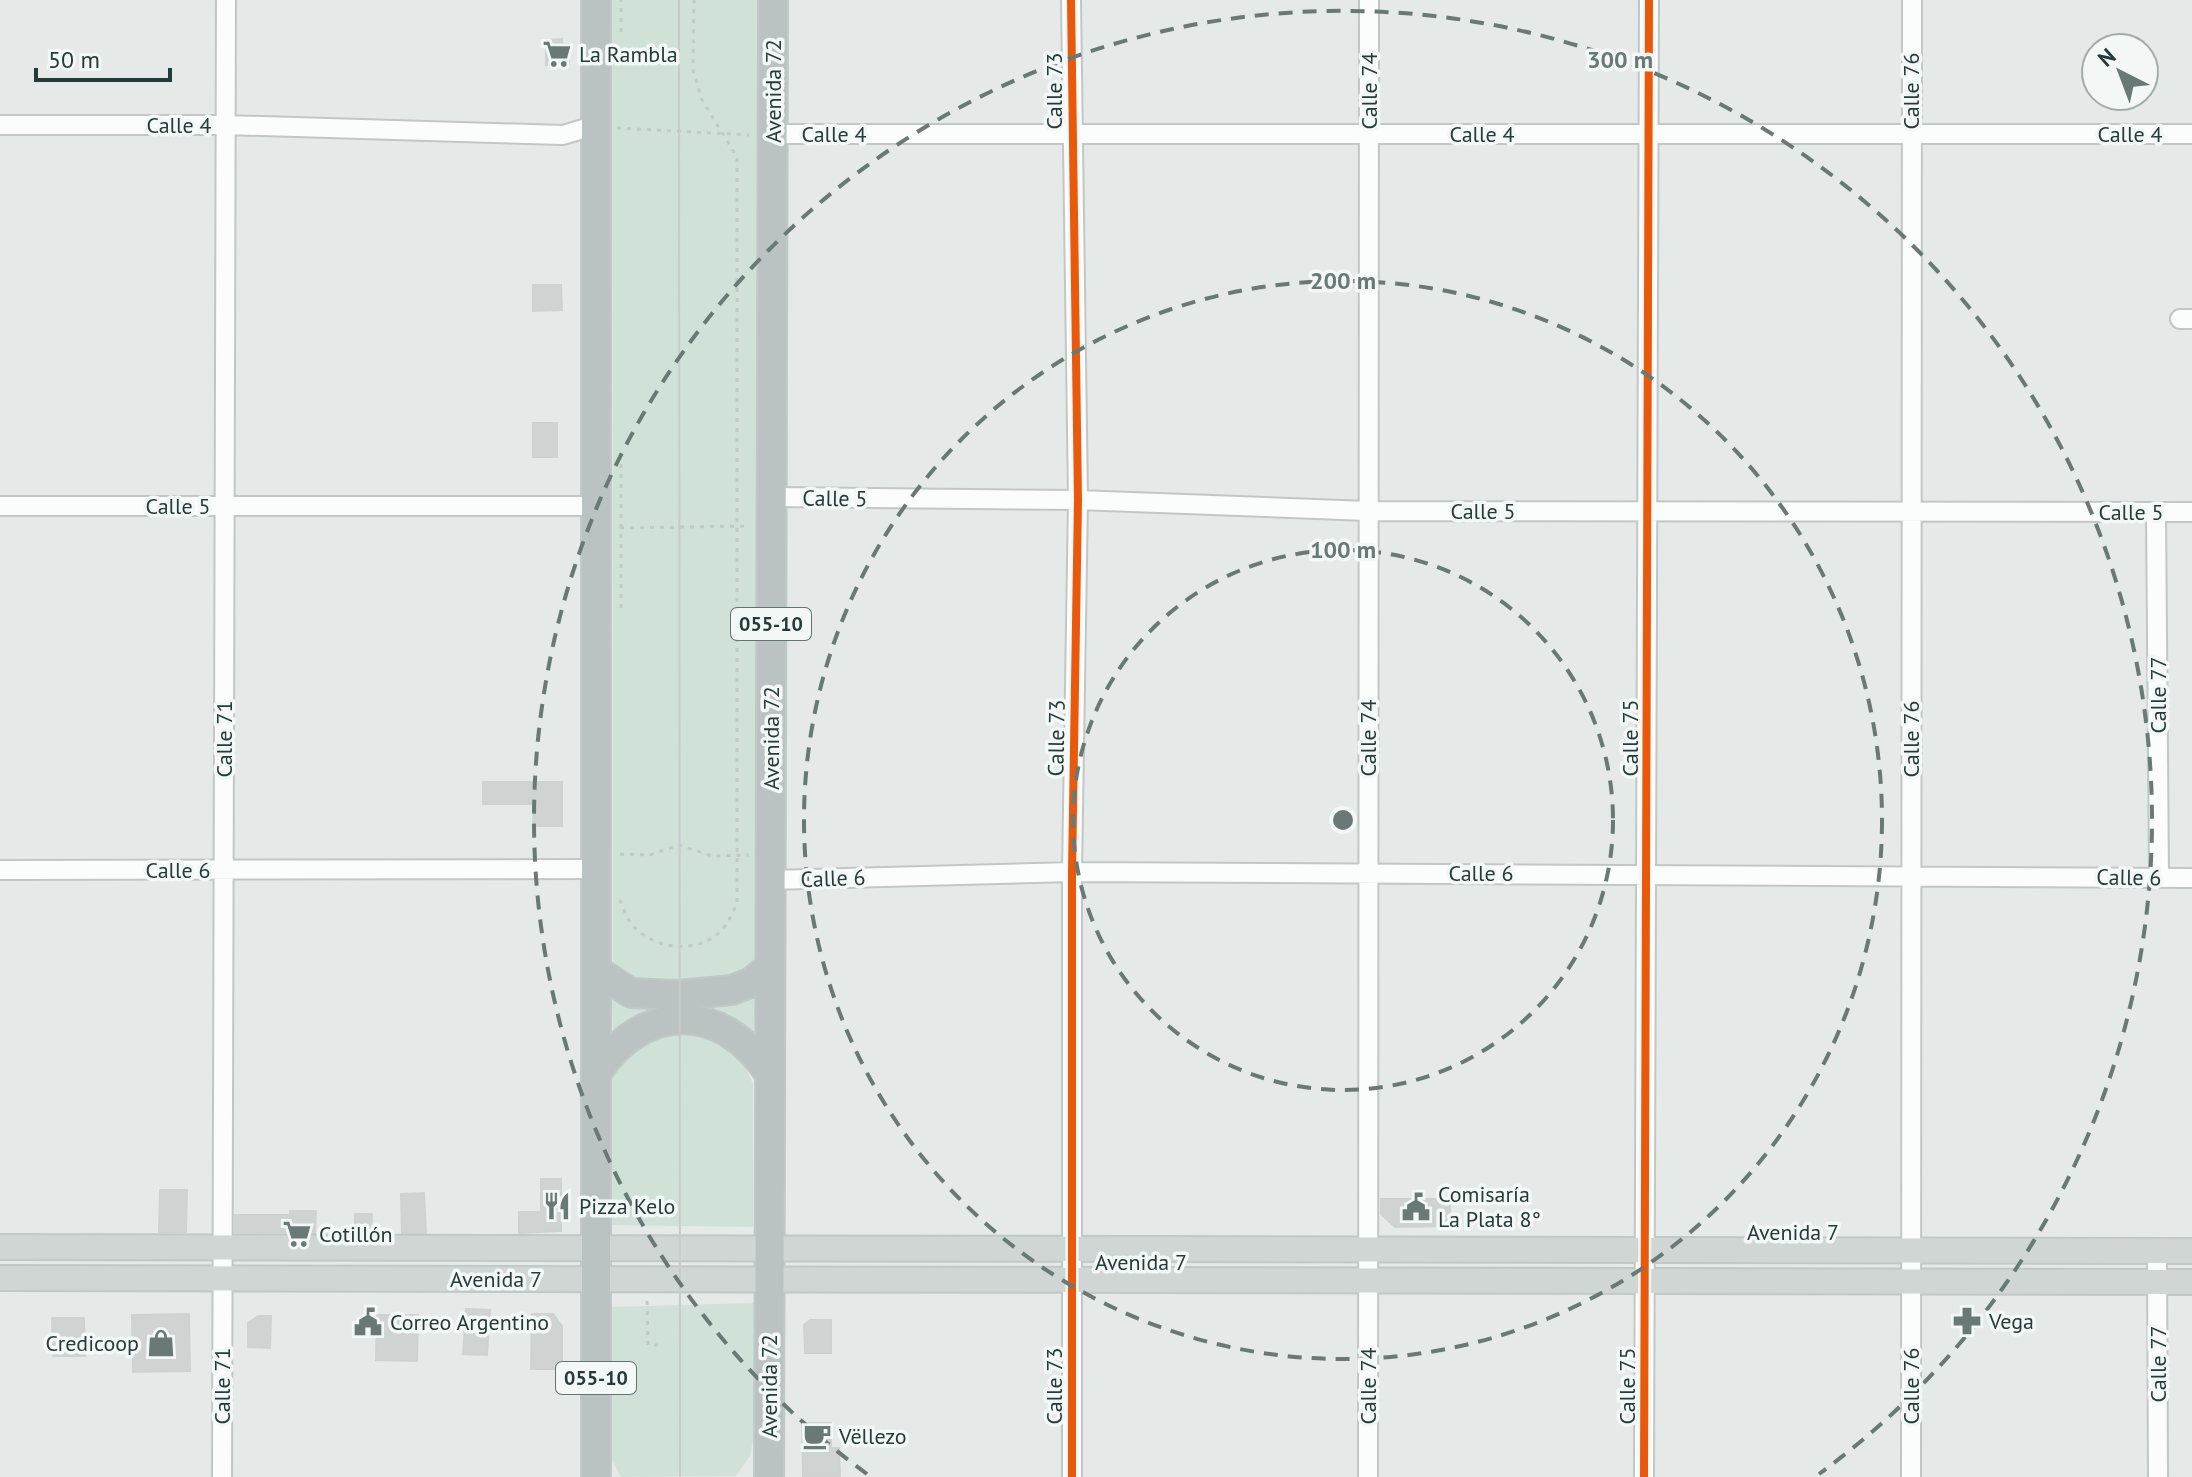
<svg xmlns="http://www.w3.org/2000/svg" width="2192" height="1477" font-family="'PT Sans',sans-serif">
<rect width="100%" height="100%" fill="#e5eae8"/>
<path fill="#d0e2d8" d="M 612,0 L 758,0 L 755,963 L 747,977 L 634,985 L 613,965 Z
M 611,990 L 755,993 L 754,1034 C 706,1002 659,989 613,1033 Z
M 708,1031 L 742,1059 L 753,1084 L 753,1227 L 607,1225 L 611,1077 L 619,1060 L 646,1035 Z
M 754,1303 L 754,1434 L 750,1456 L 736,1476 L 621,1477 L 605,1445 L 608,1307 Z"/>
<path fill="#cfd3d2" stroke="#ced3d1" stroke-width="2" d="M 562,39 L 562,44 L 568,44 L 569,64 L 546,65 L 546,40 Z
M 533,285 L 561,285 L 562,310 L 533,311 Z
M 533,423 L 557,423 L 557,457 L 533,457 Z
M 483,782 L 562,782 L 562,826 L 533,826 L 534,804 L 483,804 Z
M 541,1179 L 561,1179 L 561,1231 L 519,1233 L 519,1212 L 541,1212 Z
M 160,1190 L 187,1190 L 186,1232 L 159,1232 Z
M 424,1193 L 426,1233 L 402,1233 L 401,1194 Z
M 1381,1199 L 1450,1199 L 1450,1226 L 1395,1227 L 1381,1214 Z
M 290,1211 L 316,1211 L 315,1233 L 235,1232 L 235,1215 L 290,1215 Z
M 355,1214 L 372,1214 L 371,1233 L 355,1233 Z
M 466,1309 L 490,1310 L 487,1355 L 463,1354 Z
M 189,1314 L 190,1371 L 133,1372 L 132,1315 Z
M 532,1314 L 553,1314 L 562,1326 L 562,1369 L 531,1369 Z
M 377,1315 L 418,1315 L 417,1361 L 376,1360 Z
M 258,1316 L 271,1316 L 270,1348 L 248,1347 L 248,1323 Z
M 52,1318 L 84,1318 L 85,1356 L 53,1356 Z
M 810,1320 L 831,1320 L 831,1353 L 805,1353 L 804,1325 Z
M 802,1423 L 831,1423 L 831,1448 L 839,1448 L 840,1477 L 803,1477 Z"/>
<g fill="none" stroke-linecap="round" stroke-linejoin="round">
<defs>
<path id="minor" d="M 1071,0 L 1078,500 L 1072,872 L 1072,1477
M 0,125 L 225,125 L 563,135 L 596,125
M 773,134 L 2192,134
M 2180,319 L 2192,319
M 773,497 L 1078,500 L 1368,511 L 2192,512
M 0,506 L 596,506
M 2156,512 L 2159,877
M 0,870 L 596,869
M 770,880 L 1072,872 L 2192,878
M 2157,1251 L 2158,1477
M 222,1477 L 226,0
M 1368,1477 L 1369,0
M 1644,1477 L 1649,0
M 1911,1477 L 1912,0"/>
<path id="major" d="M 0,1247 L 2192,1251
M 0,1278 L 2192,1282"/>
<path id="highway" d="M 596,0 L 596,1477
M 596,970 L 631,993 L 678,995 L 732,990 L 750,983 L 770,967
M 597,1072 C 645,1001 722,1002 769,1073
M 769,1477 L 773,0"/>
</defs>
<use href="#minor" stroke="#c2c7c5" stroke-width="22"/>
<use href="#major" stroke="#c1c9c8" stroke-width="28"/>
<use href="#highway" stroke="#c1c9c8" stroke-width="32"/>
<path stroke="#c2cac8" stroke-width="3" stroke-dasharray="4 6" stroke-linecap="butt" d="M 621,32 L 621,0
M 617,128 L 749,135
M 620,528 L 748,526
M 621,608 L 621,460
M 620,854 L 650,855 L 679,845 L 712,856 L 749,855
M 620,900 C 623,907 626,917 631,923 C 652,950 697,955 721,931 C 728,924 732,913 737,904 L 737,157 L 702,100 L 693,70 L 694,0
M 647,1301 L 648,1345 L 659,1345"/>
<use href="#minor" stroke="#fbfcfc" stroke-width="18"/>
<use href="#major" stroke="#cfd6d4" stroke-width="24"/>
<use href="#highway" stroke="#bbc2c2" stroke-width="28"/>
<path stroke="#c7cbca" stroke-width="2" d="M 679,0 L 680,1477"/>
<defs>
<path id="cycleway" d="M 1071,0 L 1078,500 L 1072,872 L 1072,1477
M 1644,1477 L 1649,0"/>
</defs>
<use href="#cycleway" stroke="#f3f8f7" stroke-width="13"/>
<use href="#cycleway" stroke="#e8590c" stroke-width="8"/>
</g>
<g fill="none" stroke="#687976" stroke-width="4" stroke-dasharray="14 10">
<circle cx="1343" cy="820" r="270"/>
<circle cx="1343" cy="820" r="539"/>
<path d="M867 1474A809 809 0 1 1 1819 1474"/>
</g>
<defs>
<symbol id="supermarket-bare" viewBox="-9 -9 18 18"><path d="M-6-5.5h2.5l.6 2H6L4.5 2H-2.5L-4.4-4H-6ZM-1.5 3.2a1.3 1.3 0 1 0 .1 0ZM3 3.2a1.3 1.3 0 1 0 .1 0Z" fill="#687976" stroke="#f3f8f7" stroke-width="2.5" paint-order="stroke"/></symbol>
<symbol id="restaurant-bare" viewBox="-9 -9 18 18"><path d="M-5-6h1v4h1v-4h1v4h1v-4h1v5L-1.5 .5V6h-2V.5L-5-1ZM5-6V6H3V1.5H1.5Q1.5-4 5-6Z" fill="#687976" stroke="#f3f8f7" stroke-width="2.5" paint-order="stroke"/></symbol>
<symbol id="civic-bare" viewBox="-9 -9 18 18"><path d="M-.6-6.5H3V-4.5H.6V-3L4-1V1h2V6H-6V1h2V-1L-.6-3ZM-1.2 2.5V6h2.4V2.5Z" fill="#687976" stroke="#f3f8f7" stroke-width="2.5" paint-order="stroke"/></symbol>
<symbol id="pharmacy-bare" viewBox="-9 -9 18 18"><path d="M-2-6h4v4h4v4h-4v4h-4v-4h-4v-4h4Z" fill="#687976" stroke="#f3f8f7" stroke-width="2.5" paint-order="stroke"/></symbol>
<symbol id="shop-bare" viewBox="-9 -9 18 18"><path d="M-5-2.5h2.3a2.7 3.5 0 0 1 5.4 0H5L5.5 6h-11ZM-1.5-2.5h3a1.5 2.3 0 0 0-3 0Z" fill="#687976" stroke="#f3f8f7" stroke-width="2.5" paint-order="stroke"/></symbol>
<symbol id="cafe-bare" viewBox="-9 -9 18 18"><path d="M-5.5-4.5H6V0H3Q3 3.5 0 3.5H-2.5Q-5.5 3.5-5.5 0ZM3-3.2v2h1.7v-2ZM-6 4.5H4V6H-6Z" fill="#687976" stroke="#f3f8f7" stroke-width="2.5" paint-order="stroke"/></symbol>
</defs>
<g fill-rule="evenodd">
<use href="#supermarket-bare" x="537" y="34" width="40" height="40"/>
<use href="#restaurant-bare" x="537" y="1186" width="40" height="40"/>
<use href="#civic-bare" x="1396" y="1187" width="40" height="40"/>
<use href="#supermarket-bare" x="277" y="1214" width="40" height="40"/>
<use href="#pharmacy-bare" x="1947" y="1301" width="40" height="40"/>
<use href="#civic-bare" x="348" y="1302" width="40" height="40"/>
<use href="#shop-bare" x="141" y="1323" width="40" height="40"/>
<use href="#cafe-bare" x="797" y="1416" width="40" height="40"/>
</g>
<g text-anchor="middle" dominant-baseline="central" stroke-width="7" stroke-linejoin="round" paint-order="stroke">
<g fill="#f3f8f7" stroke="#627472" stroke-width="2">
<rect x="731" y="608" width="80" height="32" rx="6"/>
<rect x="556" y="1362" width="80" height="32" rx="6"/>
</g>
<g font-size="20" font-weight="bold" fill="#243c39">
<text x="771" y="624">055-10</text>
<text x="596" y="1378">055-10</text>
</g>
<g font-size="22" fill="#243c39" stroke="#f3f8f7" text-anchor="start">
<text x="579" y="54">La Rambla</text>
<text x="1438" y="1194">Comisaría<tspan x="1438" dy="25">La Plata 8°</tspan></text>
<text x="579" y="1206">Pizza Kelo</text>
<text x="319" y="1234">Cotillón</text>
<text x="1989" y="1321">Vega</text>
<text x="390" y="1322">Correo Argentino</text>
<text x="139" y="1343" text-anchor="end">Credicoop</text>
<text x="839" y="1436">Vëllezo</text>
</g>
<g font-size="22" fill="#243c39" stroke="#f3f8f7">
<text transform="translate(773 91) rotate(-90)">Avenida 72</text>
<text transform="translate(1054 91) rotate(-90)">Calle 73</text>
<text transform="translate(1369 91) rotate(-90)">Calle 74</text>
<text transform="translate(1911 91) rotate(-90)">Calle 76</text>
<text x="179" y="125">Calle 4</text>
<text x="834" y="134">Calle 4</text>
<text x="1482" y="134">Calle 4</text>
<text x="2130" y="134">Calle 4</text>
<text transform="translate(835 498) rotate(1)">Calle 5</text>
<text x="178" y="506">Calle 5</text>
<text x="1483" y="511">Calle 5</text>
<text x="2131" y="512">Calle 5</text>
<text transform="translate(2158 695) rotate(-90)">Calle 77</text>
<text transform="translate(771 738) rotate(-90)">Avenida 72</text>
<text transform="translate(1056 738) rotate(-89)">Calle 73</text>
<text transform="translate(1368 738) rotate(-90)">Calle 74</text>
<text transform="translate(1630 738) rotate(-90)">Calle 75</text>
<text transform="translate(224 739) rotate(-90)">Calle 71</text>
<text transform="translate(1911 739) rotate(-90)">Calle 76</text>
<text x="178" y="870">Calle 6</text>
<text x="1481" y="873">Calle 6</text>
<text transform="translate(2129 877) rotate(1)">Calle 6</text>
<text transform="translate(833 878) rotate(-2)">Calle 6</text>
<text x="1793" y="1232">Avenida 7</text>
<text x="1141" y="1262">Avenida 7</text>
<text x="496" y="1279">Avenida 7</text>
<text transform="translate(2158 1364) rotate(-90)">Calle 77</text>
<text transform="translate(222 1386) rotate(-90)">Calle 71</text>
<text transform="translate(769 1386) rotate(-90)">Avenida 72</text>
<text transform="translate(1054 1386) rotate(-90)">Calle 73</text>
<text transform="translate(1368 1386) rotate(-90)">Calle 74</text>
<text transform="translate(1627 1386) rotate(-90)">Calle 75</text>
<text transform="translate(1911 1386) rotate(-90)">Calle 76</text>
</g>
</g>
<circle cx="1343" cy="820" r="12" fill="#687976" stroke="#f3f8f7" stroke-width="4"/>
<g font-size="24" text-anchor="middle" font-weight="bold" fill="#687976" stroke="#f3f8f7" stroke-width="7" stroke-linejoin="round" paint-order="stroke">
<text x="1620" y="68">300 m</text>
<text x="1343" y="289">200 m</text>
<text x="1343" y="558">100 m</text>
</g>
<g transform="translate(2120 72) rotate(318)"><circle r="38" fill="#f3f8f7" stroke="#a0adab" stroke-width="2"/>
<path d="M0-6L14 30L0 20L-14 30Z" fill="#687976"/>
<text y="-12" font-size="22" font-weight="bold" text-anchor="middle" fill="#243c39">N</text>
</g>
<path d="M36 68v12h134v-12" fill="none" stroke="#243c39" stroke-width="4"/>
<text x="48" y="68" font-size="24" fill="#243c39" stroke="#f3f8f7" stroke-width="6" paint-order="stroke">50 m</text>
</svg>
